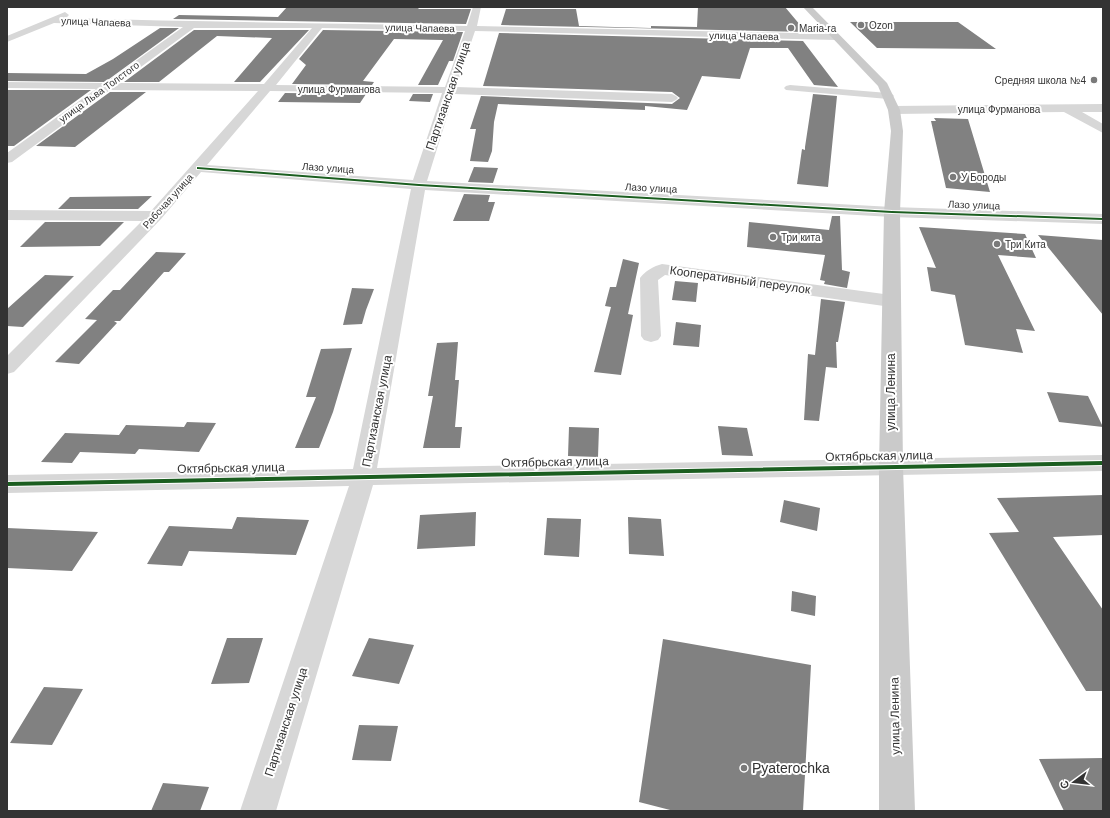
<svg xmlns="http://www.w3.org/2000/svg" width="1110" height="818" font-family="Arial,sans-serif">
<rect width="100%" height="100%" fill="#fff"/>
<path fill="#818181" d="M 287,7 L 420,7 L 418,9 L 471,9 L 466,24 L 173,19 L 179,15 L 278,17 Z
M 698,7 L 785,7 L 806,32 L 501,25 L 506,9 L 576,9 L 579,26 L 651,28 L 651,26 L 697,27 Z
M 850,22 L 958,22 L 996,49 L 877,48 Z
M 160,28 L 179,28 L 105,82 L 7,81 L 7,73 L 86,74 L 113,59 Z
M 194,30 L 309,30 L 260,82 L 234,82 L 272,38 L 217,36 L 159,82 L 124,82 Z
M 323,30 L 463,32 L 453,61 L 449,61 L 438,85 L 418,85 L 443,40 L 394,39 L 363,81 L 374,82 L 372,85 L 292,84 L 306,65 L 299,59 Z
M 499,33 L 803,41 L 838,87 L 814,85 L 788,48 L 750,48 L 740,79 L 702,76 L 687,110 L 645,106 L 645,110 L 498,104 L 494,122 L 492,151 L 488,162 L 470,161 L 476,129 L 470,129 L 481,96 L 672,104 L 680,98 L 672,92 L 483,86 Z
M 7,90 L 91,90 L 14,146 L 7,146 Z
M 110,92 L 146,92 L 75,147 L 36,146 Z
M 285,93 L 366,94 L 360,103 L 278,102 Z
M 413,94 L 433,94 L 430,102 L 409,101 Z
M 813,94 L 837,96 L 828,187 L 797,184 L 802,149 L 805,150 L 805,147 Z
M 934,118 L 968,119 L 990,192 L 946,188 L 931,121 L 936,121 Z
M 474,167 L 498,168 L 493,183 L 468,182 Z
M 464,194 L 490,195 L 488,202 L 495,202 L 489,221 L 453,221 Z
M 152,196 L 138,209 L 58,209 L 70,197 Z
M 832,216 L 840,216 L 842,270 L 850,272 L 847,288 L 824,284 L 825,281 L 820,280 L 825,255 L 747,247 L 749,222 L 829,230 Z
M 45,222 L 124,222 L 100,246 L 20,247 Z
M 919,227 L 1025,234 L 1036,258 L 998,255 L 1035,331 L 1016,329 L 1023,353 L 965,345 L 955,295 L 931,291 L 927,267 L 936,268 Z
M 1038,235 L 1103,240 L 1103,315 L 1056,257 Z
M 156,252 L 186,253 L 169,272 L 164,272 L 120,321 L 114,321 L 117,323 L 79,364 L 55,362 L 97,320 L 85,319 L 113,290 L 120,290 Z
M 623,259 L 639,263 L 628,314 L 633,315 L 621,375 L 594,372 L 611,307 L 605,306 L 610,287 L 616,287 Z
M 45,275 L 74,276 L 23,327 L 7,326 L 7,309 Z
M 675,281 L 698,283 L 696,302 L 672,300 Z
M 352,288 L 374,289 L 366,310 L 362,324 L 343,325 Z
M 821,299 L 845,302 L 838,342 L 836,342 L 837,368 L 826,367 L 819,421 L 804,420 L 808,354 L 815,355 Z
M 676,322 L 701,325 L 699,347 L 673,345 Z
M 458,342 L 455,380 L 459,380 L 455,427 L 462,427 L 460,448 L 423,448 L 433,396 L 428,396 L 437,343 Z
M 352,348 L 333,412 L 319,448 L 295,448 L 316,397 L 306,397 L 321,349 Z
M 1047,392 L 1088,396 L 1103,427 L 1059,422 Z
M 187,422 L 216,423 L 199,452 L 139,449 L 135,454 L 80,452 L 72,463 L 41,462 L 65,433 L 119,435 L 126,425 L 184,427 Z
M 718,426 L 747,428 L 753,456 L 722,455 Z
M 569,427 L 599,428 L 598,457 L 568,456 Z
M 1103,495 L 1103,535 L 1053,537 L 1103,610 L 1103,691 L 1086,691 L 989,533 L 1019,532 L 997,498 Z
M 784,500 L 820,508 L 817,531 L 780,522 Z
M 476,512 L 475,546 L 417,549 L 420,515 Z
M 237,517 L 309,520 L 296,555 L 189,551 L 182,566 L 147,564 L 169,526 L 232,529 Z
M 628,517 L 661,519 L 664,556 L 629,554 Z
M 547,518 L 581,519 L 579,557 L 544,555 Z
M 7,528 L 98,532 L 72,571 L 7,568 Z
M 792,591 L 816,596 L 815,616 L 791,611 Z
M 227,638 L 263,638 L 249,683 L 211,684 Z
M 369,638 L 414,645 L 399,684 L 352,676 Z
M 663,639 L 811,665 L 803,811 L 674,811 L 639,802 Z
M 44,687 L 83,689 L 52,745 L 10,743 Z
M 359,725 L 398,726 L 391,761 L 352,760 Z
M 1103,758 L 1103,811 L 1064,811 L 1039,759 Z
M 163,783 L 209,787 L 200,811 L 151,811 Z"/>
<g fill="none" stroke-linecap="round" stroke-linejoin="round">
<path fill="#d7d7d7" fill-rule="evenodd" d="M 473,7 L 481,7 L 477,26 L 836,34 L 841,37 L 836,40 L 475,31 L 456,87 L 672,94 L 676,96 L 678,98 L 676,100 L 672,102 L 454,94 L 427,181 L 892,207 L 1103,214 L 1103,224 L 892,217 L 425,190 L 377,468 L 1103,455 L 1103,471 L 373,485 L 276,811 L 240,811 L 349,486 L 7,493 L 7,475 L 353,469 L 411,189 L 201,172 L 161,219 L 14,372 L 7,374 L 7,356 L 142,221 L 7,220 L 7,210 L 151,211 L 258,91 L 110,90 L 12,162 L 7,163 L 7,153 L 96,89 L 7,88 L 7,82 L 105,83 L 183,27 L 54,23 L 7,42 L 7,36 L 65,12 L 69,15 L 66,18 C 200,22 334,23 467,26 ZM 194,28 L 312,28 L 264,84 L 119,83 ZM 322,28 L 465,31 L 445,87 L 276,85 ZM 270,91 L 442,93 L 413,180 L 207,165 Z
M 790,85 L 888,93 L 892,94 L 894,96 L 892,98 L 888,99 L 786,90 L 784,88 L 786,86 Z
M 1103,104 L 1103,112 L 1082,112 L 1103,124 L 1103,133 L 1064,112 L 894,114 L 890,113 L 888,110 L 890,107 L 894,106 Z
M 662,264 L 891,295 L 898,297 L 900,301 L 898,305 L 891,307 L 665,275 L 658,280 L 661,336 L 658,340 L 651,342 L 644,340 L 641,336 L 640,278 C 645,271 654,266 662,264 Z"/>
<path fill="#cacaca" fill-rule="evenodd" d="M 803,7 L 812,7 L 887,83 L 900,110 L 903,131 L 900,212 L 903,467 L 915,811 L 879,811 L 879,467 L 884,212 L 891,131 L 888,110 L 878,86 Z"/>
<defs>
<path id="cycleway" d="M 197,167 L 419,184 L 892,211 L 1103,218 L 1103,220 L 892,213 L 419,186 L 198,169 L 197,169 Z
M 1103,461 L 1103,465 L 7,486 L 7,482 Z"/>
</defs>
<use href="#cycleway" stroke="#fff" stroke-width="2"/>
<use href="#cycleway" fill="#1b5e20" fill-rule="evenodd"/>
</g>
<g fill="#7a7a7a" stroke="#fff" stroke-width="1.5">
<circle cx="861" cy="25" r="4"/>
<circle cx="791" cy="28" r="4"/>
<circle cx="1094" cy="80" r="4"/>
<circle cx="953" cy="177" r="4"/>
<circle cx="773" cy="237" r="4"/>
<circle cx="997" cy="244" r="4"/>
<circle cx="744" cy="768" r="4"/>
</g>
<g text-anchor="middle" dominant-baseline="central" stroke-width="4" stroke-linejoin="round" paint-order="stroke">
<g font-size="10" fill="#333" stroke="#fff">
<text transform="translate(96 22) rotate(2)">улица Чапаева</text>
<text transform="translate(420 28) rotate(1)">улица Чапаева</text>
<text transform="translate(744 36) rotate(1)">улица Чапаева</text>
<text x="339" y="89">улица Фурманова</text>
<text transform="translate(99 92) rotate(-36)">улица Льва Толстого</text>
<text x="999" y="109">улица Фурманова</text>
<text transform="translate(328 168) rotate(4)">Лазо улица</text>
<text transform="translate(651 188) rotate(3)">Лазо улица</text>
<text transform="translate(168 201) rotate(-48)">Рабочая улица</text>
<text transform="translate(974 205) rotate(2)">Лазо улица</text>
</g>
<g font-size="10" fill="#333" stroke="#fff" text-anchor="start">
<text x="869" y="25">Ozon</text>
<text x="799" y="28">Maria-ra</text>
<text x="1086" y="80" text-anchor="end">Средняя школа №4</text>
<text x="961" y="177">У Бороды</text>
<text x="781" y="237">Три кита</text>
<text x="1005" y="244">Три Кита</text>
</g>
<g font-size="12" fill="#333" stroke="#fff">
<text transform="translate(448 96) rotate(-71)">Партизанская улица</text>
<text transform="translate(740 280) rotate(8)">Кооперативный переулок</text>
<text transform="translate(891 392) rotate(-90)">улица Ленина</text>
<text transform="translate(377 411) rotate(-79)">Партизанская улица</text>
<text transform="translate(879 456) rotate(-1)">Октябрьская улица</text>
<text transform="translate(555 462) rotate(-1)">Октябрьская улица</text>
<text transform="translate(231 468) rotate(-1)">Октябрьская улица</text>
<text transform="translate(895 716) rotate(-91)">улица Ленина</text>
<text transform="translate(286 722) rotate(-72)">Партизанская улица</text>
</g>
<g font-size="14" fill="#333" stroke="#fff" text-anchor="start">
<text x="752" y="768">Pyaterochka</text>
</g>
</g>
<rect width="1110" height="818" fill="none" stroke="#333333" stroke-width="16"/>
<g transform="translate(1074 782) rotate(255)" stroke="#ffffff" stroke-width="3" paint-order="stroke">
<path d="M0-3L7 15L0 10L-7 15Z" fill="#333333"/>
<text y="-6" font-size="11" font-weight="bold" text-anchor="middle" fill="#333333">С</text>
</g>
</svg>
